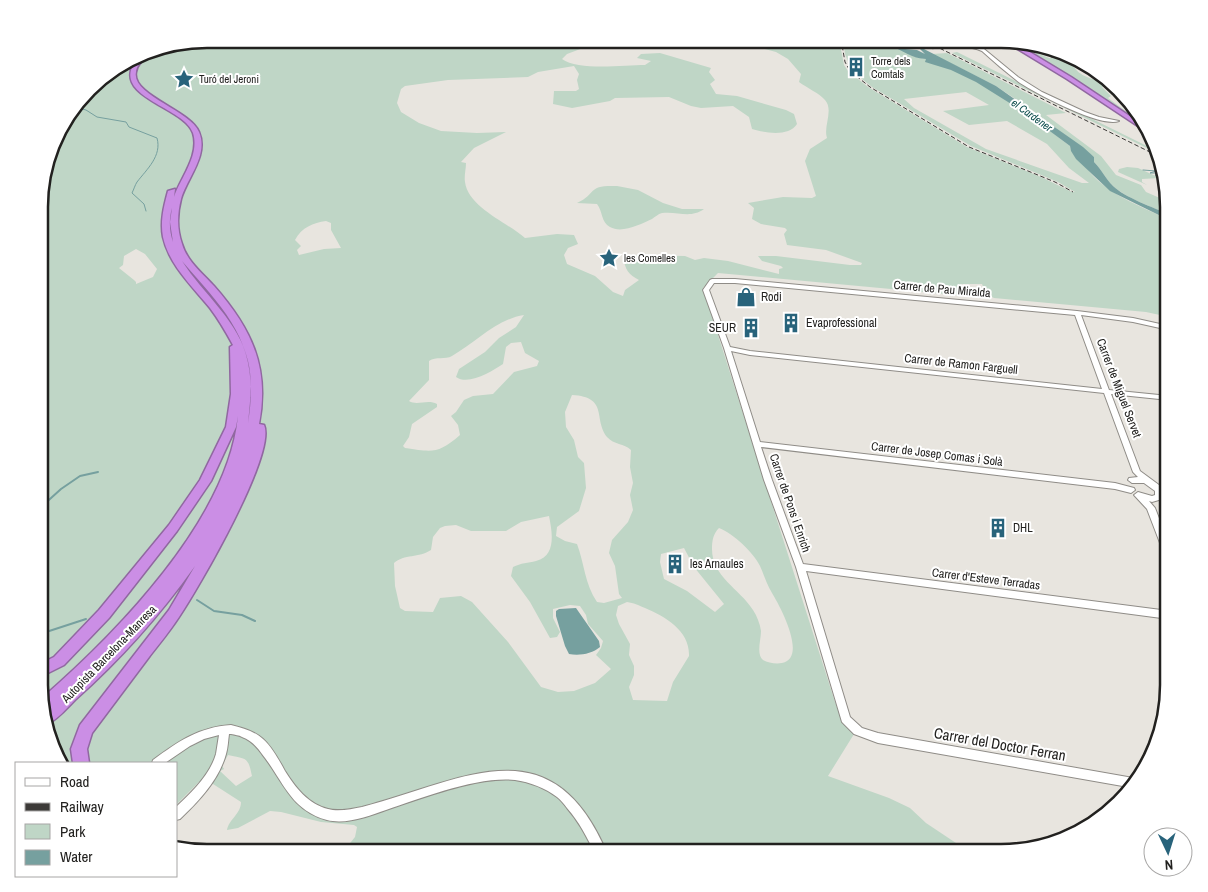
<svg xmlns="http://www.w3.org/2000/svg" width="1208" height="892" font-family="'Archivo Narrow',sans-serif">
<rect width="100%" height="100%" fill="#e8e5df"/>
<path fill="#bfd6c6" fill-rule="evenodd" d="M 207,39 L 661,39 L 583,48 L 567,54 L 562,59 C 578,71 624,65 645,65 L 651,61 L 637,58 L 641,54 L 660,53 L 711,68 L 709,72 L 715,80 L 710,84 L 716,94 L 737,96 L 786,110 L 794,114 L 797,124 C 789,137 765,133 752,129 L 749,117 L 733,106 L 701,108 L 691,106 L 669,97 L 615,98 L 610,101 L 572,108 L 553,104 L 554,91 L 576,91 L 579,89 L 577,80 L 579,74 L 574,66 L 538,72 L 528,77 L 448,80 L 405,86 L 401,89 L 397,103 L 401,112 L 419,123 L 441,131 L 477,133 L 506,132 L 474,148 L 461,162 L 466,163 C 466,169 464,176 465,182 C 468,207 508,223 525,238 L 557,234 L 574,235 L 578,244 L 568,248 L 564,255 L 567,264 L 595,276 L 613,292 L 623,296 L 625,290 L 639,280 C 629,275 624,269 624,257 L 626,255 L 685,256 L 695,260 L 704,258 L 728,261 L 779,274 L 779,269 L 783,268 L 781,266 L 762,261 L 758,256 L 776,256 L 850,265 L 861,265 L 862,263 L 826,250 L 787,245 L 784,234 L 787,230 L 785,228 L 761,224 L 752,219 L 754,208 L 748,203 L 783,197 L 812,198 L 816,196 L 805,161 L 810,149 L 827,138 C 823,127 834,110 825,100 C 819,93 807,88 799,82 L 801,74 L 788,59 L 776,52 L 727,39 L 839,39 L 844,65 L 848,71 L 868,87 L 967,147 L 1041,177 L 1072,192 L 1075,192 L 1058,182 L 971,146 L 872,87 L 852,71 L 845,54 L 843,39 L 871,39 L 875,44 C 883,45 891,46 899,49 C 909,53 916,59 927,59 L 926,62 C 974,71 1031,117 1070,146 C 1072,157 1080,158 1086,167 C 1105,194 1139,205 1169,220 L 1169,245 L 1166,248 L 1169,249 L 1169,317 L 1146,312 L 994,298 L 986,294 L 982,284 L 961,284 L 966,296 L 718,273 L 703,288 L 835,702 L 842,720 L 854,734 L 828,776 L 889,798 L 910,808 L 926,823 L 971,853 L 342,853 L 355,837 L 357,827 L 354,825 L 321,822 L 281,812 L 270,811 L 238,828 L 227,830 C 229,819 241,814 241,802 L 213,784 L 199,782 L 176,805 L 176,763 L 59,763 L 40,707 L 40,185 L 56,132 L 96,81 L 143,51 ZM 966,92 L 989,105 L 943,111 L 969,125 L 1007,121 L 1047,144 L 1069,168 L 1089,183 L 1082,183 L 986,149 L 914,108 L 904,99 ZM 326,221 L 331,223 L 331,230 L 341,248 L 324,249 L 299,255 L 297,250 L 301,246 L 295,240 C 302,227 313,223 326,221 ZM 136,249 L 145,254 L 157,269 L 153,277 L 136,284 L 136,282 L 134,280 L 119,268 L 123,265 L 124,256 ZM 524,315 L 516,327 L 499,338 L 485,352 L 459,369 L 456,377 C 469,386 492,371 503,364 L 506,347 L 511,343 L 521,342 L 525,353 L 539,361 L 537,366 L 514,372 L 493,394 L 473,396 L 464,400 L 456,412 L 451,416 L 458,425 L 460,435 C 438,454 433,452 405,448 L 403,446 L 409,437 L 412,424 L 437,407 L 437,404 C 428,399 417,406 409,401 L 429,380 L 429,361 C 436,356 445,360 452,356 C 475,343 497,319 524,315 ZM 572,395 C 609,397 593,419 607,437 C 614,445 624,443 631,450 L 630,467 L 633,483 L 630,495 L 633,510 L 628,522 L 612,540 L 609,553 L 615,566 L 619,594 L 622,598 L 604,603 L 597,602 C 585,585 584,562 577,544 L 565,541 L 556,536 L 557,527 L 579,511 L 586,488 L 584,463 L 578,457 L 574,440 L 566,427 L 565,412 ZM 549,516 C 552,531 557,556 536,561 C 528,563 521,563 513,567 L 511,576 L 530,602 L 550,638 L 557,637 L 560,632 L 553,618 L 553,609 L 570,605 L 580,606 L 586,615 L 588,624 L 603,641 L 601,648 L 596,655 L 611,669 L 595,683 L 574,691 L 558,692 L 541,687 L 508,642 L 472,602 L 461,596 L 440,598 L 433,612 L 405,611 L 400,608 L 395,586 L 394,563 C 404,554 419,558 431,550 L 433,537 L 440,528 L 445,526 L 456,525 L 471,531 L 506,531 L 521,522 ZM 719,528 C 734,534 753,552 760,566 C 764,575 767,585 772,593 C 780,606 808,658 782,663 C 776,664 768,663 763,660 C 756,654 761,640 761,631 C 760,624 757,616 753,610 C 739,588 712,577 712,549 C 712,541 713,534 719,528 ZM 684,548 L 694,567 L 724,604 L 715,612 L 687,591 L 664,579 L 660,562 L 661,554 ZM 627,602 C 634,603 638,605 645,608 C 666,617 690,631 689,656 L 673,682 L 667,701 L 633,700 L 629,687 L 634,675 L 634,666 L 629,655 L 630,644 L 619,624 L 616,615 L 618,606 ZM 228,755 C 247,759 248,757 252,776 L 236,786 L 220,771 L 224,769 L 222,766 Z
M 992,39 L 1021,41 L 1025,48 L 1049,58 L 1076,58 L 1091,67 L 1074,67 C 1081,78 1098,81 1110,82 L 1112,84 L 1102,87 L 1111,96 L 1108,98 L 1131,115 L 1138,115 L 1152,132 L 1153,137 L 1052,69 L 1003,40 Z
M 957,52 L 1157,151 L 1157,153 L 952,53 Z
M 947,53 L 1066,113 L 1046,115 L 1101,156 L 1116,175 L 1141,185 L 1146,192 L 1169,202 L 1169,214 C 1155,209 1123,196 1113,186 C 1105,178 1102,170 1094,162 L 1094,157 L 1032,110 L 996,86 L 932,54 Z
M 1127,167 L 1138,168 L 1160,178 L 1142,179 L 1142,182 L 1147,185 L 1118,172 L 1119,169 Z
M 617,186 L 638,190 L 663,203 L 682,209 L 704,209 C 690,219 678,211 662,213 C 658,214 655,217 652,219 C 641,224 622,234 610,227 C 601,222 603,212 597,204 L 577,203 C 598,193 586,185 617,186 Z"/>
<path fill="#76a09f" d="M 885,39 L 905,49 L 917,50 L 925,54 L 920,49 L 910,45 L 922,48 L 996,86 L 1083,147 L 1094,157 L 1094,162 C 1102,170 1105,178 1113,186 C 1124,197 1154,208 1169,214 L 1169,220 L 1110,191 L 1076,159 L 1071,151 L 1070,146 L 1024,112 L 976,82 L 951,70 L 925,62 L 926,59 C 912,59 902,49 889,46 C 881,44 875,45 870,40 Z
M 576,608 L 599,641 L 600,647 C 592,654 579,656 569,654 L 565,646 L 556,616 L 556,611 L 559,609 Z"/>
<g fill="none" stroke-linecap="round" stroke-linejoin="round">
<path stroke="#76a09f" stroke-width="1" d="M 75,107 L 86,110 L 97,117 L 126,122 L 129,127 L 157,138 C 162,156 147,169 137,182 C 135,185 134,189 132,193 L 144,204 L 146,211
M 1143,170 L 1156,171 L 1150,173 L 1161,173 L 1155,175 L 1164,179"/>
<path stroke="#76a09f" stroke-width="2" d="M 40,508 L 61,489 L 80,476 L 98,472
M 197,600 L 214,611 L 242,615 L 255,621
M 40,634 L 86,619"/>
<path fill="#76a09f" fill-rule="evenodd" d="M 894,39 L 898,39 L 918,47 L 916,48 Z"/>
<defs>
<path id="minor" d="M 989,39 L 995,39 L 1007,44 L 981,48 L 984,49 L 1018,77 L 1042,92 L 1085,112 L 1099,117 L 1119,121 C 1101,128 1037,94 1020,83 C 1007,73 994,62 982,51 C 968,45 956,46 941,47 L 939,46 L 957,43 L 979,46 L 1000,43 Z
M 920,44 L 934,47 L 932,48 L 919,46 Z
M 1035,44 C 1040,46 1041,48 1046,50 C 1052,53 1060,50 1067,52 L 1050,53 L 1054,56 L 1052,57 L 1035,46 Z
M 712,279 L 735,279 L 1077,311 L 1133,318 L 1169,326 L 1169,330 L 1133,322 L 1081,315 L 1109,390 L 1169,396 L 1169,400 L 1111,394 L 1140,471 L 1159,485 L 1163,490 L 1163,493 L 1169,491 L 1169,497 L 1152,502 L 1149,501 L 1155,508 L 1169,544 L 1169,559 L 1166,558 L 1165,556 L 1147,509 L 1134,495 L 1138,492 L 1152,496 L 1155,495 L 1155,491 L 1144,483 L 1132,483 L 1128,480 L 1129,478 L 1138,477 L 1133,472 L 1104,393 L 750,355 L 731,351 L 760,442 L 1115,483 L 1134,488 L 1135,490 L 1131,493 L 1115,489 L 761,447 L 772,480 L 803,564 L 1169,611 L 1169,619 L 806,571 L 850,717 L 862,728 L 878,733 L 1139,779 L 1134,788 L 878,743 L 854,734 L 842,722 L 796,567 L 764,480 L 724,348 L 703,290 L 710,280 ZM 714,283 L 735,283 L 1075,315 L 1102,389 L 750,351 L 730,347 L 709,290 Z
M 231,725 C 243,728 254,731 263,739 C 272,747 279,760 285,771 C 295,787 308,804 328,809 C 338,812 352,809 362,807 C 464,780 551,722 607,853 L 595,853 C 586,836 580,823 567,808 C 564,804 561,800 557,797 C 545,788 530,782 515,780 C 478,776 422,798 386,810 C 369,816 346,825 327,820 C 290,810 283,780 262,754 C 257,747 251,740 242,737 C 239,735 235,735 231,734 L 229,734 C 228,741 228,747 226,754 C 219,780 199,801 180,819 L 176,820 L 176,807 C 191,793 210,775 216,754 C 217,748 218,741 219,735 L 204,739 L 190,746 L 165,763 L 152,763 L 153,760 C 179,741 199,727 231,725 Z"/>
<path id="highway" d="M 1001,39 L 1008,39 L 1071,77 L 1149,129 L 1153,136 L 1067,79 Z
M 154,49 C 150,57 137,61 136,72 C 131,95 190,110 199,132 C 209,155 187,178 181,199 C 177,214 177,230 182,244 C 187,261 202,273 214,286 C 251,328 270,367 259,424 L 264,425 C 277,453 198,589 179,617 C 170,631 159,644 149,657 C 130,682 111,708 92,733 L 87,749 L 89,763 L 73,763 L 71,749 L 80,725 L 169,610 L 195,566 C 160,615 120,660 75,700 C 67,708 57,720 46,725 L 40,707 L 40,700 C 115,635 229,519 238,416 L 236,427 L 211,481 L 177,531 L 109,618 L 64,665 L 40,677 L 40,664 L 54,657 L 99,610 L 169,525 L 200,480 L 226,427 L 231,394 L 230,347 L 233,345 C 226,332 219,320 210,308 C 193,287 169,265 163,237 C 160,221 164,206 168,191 L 175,189 L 174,197 C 181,177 200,155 193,133 C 185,108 116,98 133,65 C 137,57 146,51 154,49 ZM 172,208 L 170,222 L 173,242 C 169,231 169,218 172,208 ZM 182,261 C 229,315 261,345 248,423 C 250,402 253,381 248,361 C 239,321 203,294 182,261 Z"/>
</defs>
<use href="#minor" stroke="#8f8c87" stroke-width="2"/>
<use href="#highway" stroke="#9068a0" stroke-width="3"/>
<use href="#minor" fill="#fff" fill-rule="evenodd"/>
<use href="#highway" fill="#cb8ee5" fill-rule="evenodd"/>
<path stroke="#3c3a38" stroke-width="1" stroke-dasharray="4.5 2.5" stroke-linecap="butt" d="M 841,39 L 845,62 L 850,71 L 870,87 L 969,147 L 1055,182 L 1073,192
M 921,39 L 1158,156
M 1166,246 L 1169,247"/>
<defs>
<path id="minor-bridge" d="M 932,47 L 941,46"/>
</defs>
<use href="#minor-bridge" stroke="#8f8c87" stroke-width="4.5" stroke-linecap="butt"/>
<use href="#minor-bridge" stroke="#fff" stroke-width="3"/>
</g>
<defs>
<symbol id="building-bare" viewBox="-9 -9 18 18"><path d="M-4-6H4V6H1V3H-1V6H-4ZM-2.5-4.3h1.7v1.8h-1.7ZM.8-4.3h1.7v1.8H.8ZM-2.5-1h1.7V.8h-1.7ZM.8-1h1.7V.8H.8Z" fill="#28637b" stroke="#fff" stroke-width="2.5" paint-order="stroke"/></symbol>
<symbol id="sight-bare" viewBox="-9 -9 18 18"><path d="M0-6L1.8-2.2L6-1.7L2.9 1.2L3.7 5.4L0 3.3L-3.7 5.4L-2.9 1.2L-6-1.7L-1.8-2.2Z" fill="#28637b" stroke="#fff" stroke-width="2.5" paint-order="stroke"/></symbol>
<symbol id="shop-bare" viewBox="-9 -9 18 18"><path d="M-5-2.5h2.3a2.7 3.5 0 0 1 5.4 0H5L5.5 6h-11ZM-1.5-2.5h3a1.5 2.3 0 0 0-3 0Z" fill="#28637b" stroke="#fff" stroke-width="2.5" paint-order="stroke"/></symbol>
</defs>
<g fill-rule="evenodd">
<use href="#building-bare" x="842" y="53" width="28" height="28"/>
<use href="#sight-bare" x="170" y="65" width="28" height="28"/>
<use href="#sight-bare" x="595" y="244" width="28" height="28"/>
<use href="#shop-bare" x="732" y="283" width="28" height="28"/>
<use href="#building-bare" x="777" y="309" width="28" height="28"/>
<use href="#building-bare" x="737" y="314" width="28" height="28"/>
<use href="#building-bare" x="984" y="514" width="28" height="28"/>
<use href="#building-bare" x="661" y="550" width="28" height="28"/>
</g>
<g text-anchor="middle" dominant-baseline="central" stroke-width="4" stroke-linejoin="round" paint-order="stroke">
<g font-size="11" fill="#22211f" stroke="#fff" text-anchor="start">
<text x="871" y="61">Torre dels<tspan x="871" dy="13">Comtals</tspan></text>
<text x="199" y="79">Turó del Jeroni</text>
<text x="624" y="258">les Comelles</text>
</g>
<g font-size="11" font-style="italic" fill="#084a4a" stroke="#fff">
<text transform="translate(1032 115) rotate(36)">el Cardener</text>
</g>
<g font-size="12" fill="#22211f" stroke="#fff">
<text transform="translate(942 289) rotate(5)">Carrer de Pau Miralda</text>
<text transform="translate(961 364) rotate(6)">Carrer de Ramon Farguell</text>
<text transform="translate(1119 388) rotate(69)">Carrer de Miguel Servet</text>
<text transform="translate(937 454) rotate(7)">Carrer de Josep Comas i Solà</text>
<text transform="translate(790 503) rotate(71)">Carrer de Pons i Enrich</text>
<text transform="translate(986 579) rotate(7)">Carrer d'Esteve Terradas</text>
<text transform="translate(109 654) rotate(-46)">Autopista Barcelona-Manresa</text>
</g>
<g font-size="12" fill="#22211f" stroke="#fff" text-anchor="start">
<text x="761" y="297">Rodi</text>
<text x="806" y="323">Evaprofessional</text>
<text x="736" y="328" text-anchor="end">SEUR</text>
<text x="1013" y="528">DHL</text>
<text x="690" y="564">les Arnaules</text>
</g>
<g font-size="15" fill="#22211f" stroke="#fff">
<text transform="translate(1000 744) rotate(10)">Carrer del Doctor Ferran</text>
</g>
</g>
<path d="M0 0H1208V892H0ZM207 48H1001A159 159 0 0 1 1160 207V685A159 159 0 0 1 1001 844H207A159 159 0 0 1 48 685V207A159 159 0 0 1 207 48Z" fill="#fff" fill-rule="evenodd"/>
<path fill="none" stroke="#22211f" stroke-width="2.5" d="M207 48H1001A159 159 0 0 1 1160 207V685A159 159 0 0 1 1001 844H207A159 159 0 0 1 48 685V207A159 159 0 0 1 207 48Z"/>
<rect x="15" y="762" width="162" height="115" fill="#ffffff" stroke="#a7a6a5"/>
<rect x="25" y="778" width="25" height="8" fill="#ffffff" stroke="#a7a6a5"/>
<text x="60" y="787" font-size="15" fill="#22211f">Road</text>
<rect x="25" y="803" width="25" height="8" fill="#3c3a38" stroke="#a7a6a5"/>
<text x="60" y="812" font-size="15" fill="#22211f">Railway</text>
<rect x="25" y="824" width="25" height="15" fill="#bfd6c6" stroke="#a7a6a5"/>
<text x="60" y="837" font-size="15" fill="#22211f">Park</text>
<rect x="25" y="850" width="25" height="15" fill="#76a09f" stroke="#a7a6a5"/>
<text x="60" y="862" font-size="15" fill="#22211f">Water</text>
<g transform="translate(1168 852) rotate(176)"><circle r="24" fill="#ffffff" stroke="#a7a6a5"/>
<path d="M0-4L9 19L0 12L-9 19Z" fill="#28637b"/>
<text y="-8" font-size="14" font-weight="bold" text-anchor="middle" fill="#22211f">N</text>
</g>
</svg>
